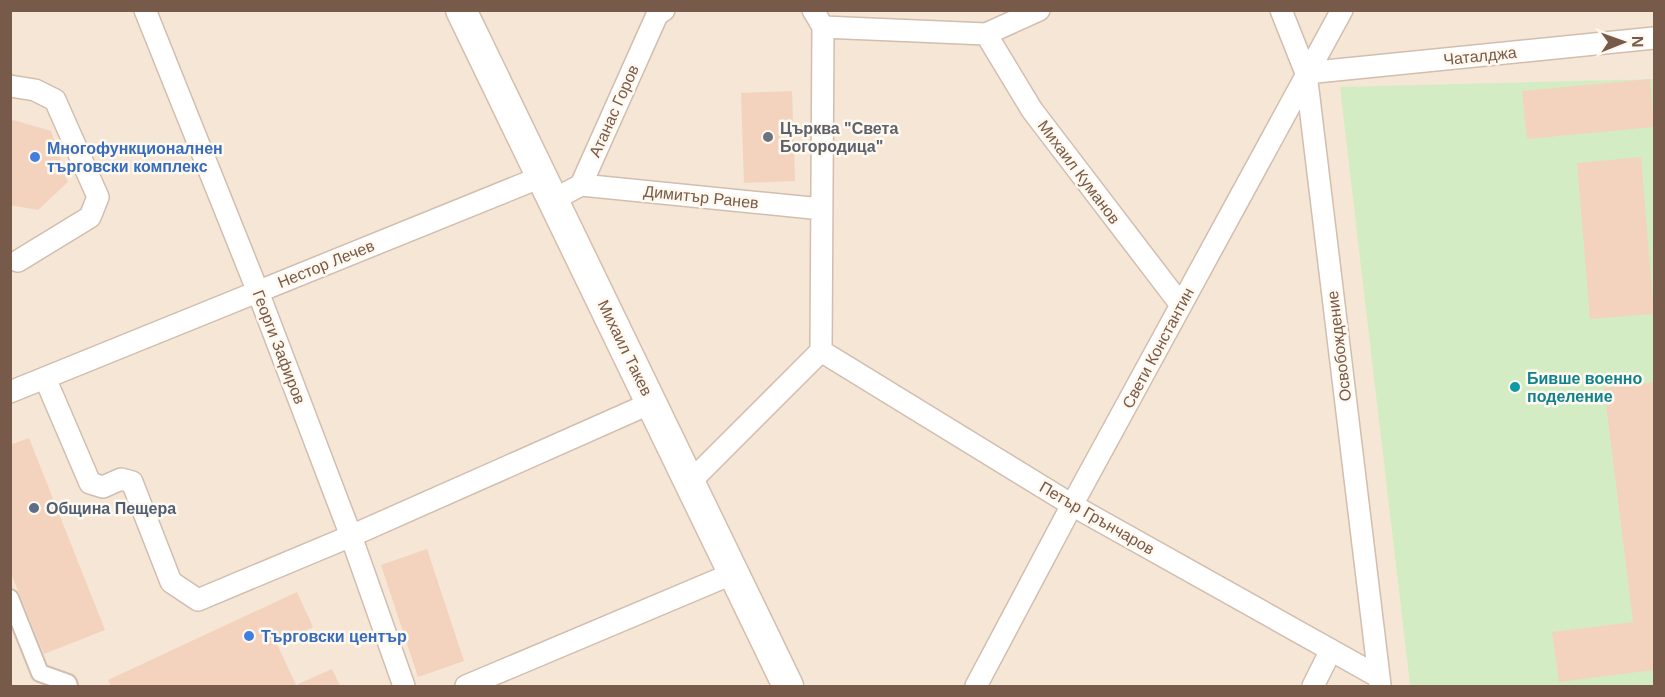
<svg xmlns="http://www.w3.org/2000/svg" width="1665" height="697" font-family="Helvetica,sans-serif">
<rect width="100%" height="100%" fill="#fdf4e7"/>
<path fill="#f5e6d5" d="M 1654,10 L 1654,79 L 1341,88 L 1410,686 L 11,686 L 10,11 Z"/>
<path fill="#d4ecc4" d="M 1654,79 L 1654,686 L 1410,686 L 1340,87 Z"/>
<path fill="#f3d3bd" d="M 1650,79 L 1654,127 L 1527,139 L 1522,91 Z
M 792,91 L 795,181 L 744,183 L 741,93 Z
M 13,120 L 51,131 L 68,182 L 38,210 L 10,205 L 10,123 Z
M 1641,157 L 1654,314 L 1590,319 L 1577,163 Z
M 1654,382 L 1654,670 L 1559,682 L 1552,632 L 1633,622 L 1604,388 Z
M 29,438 L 105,630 L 44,654 L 10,571 L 10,445 Z
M 427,549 L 464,661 L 418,677 L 381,565 Z
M 297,592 L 313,627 L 277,644 L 296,685 L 332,669 L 340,686 L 111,686 L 108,680 Z"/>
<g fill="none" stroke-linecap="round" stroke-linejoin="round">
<defs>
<path id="pedestrian" d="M 10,598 L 40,673 L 68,683 L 69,686"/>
<path id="minor" d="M 145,10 L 258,292 L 351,536 L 404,686
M 813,10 L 823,27 L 821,351
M 1281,10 L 1306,73 L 1380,685
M 823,27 L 986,34 L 1039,10
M 986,34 L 1032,110 L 1181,305
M 1306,73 L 1654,38
M 10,86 L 35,90 L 55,100 L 98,197 L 90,217 L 18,261
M 581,185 L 822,209
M 553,200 L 581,185 L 657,15 L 664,10
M 45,378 L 90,483 L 103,487 L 121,479 L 132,482 L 171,582 L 198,600 L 351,536 L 651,403
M 10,392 L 541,177
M 690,482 L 821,351 L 1072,505 L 1379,677
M 466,686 L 734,573
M 976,686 L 1072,505 L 1342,10
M 1313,686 L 1331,650"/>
<path id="secondary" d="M 461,10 L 788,686"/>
</defs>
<use href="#pedestrian" stroke="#d2beae" stroke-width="20"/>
<use href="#minor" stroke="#d2beae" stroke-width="24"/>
<use href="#secondary" stroke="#d5beac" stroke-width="33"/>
<use href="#pedestrian" stroke="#fff" stroke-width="16"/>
<use href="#minor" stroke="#fff" stroke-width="21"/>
<use href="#secondary" stroke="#fff" stroke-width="30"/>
</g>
<circle fill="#6b7280" stroke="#fff8ee" stroke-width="2" cx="768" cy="137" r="6"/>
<g fill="#3f7fe0" stroke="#fff8ee" stroke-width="2">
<circle cx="35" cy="157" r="6"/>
<circle cx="249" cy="636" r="6"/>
</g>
<circle fill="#0f9aa8" stroke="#fff8ee" stroke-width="2" cx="1515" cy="387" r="6"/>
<circle fill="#5c6f8a" stroke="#fff8ee" stroke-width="2" cx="34" cy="508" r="6"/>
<g text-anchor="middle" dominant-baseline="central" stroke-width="5" stroke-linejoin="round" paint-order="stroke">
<g font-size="16" fill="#785a4a" stroke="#fff8ee">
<text transform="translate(1480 56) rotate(-6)">Чаталджа</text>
<text transform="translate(614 111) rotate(-66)">Атанас Горов</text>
<text transform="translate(1079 172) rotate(53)">Михаил Куманов</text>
<text transform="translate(701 197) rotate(6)">Димитър Ранев</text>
<text transform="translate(326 264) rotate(-22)">Нестор Лечев</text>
<text transform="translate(1339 346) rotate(-97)">Освобождение</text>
<text transform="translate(279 347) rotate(69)">Георги Зафиров</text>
<text transform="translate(625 348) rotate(64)">Михаил Такев</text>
<text transform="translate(1158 348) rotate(-62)">Свети Константин</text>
<text transform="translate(1097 518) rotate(30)">Петър Грънчаров</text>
</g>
<g font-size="16" font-weight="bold" fill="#5b616d" stroke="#fff8ee" text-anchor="start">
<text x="780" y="128">Църква "Света<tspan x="780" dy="18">Богородица"</tspan></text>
</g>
<g font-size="16" font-weight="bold" fill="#366cbe" stroke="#fff8ee" text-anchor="start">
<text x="47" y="148">Многофункционалнен<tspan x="47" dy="18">търговски комплекс</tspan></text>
<text x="261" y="636">Търговски център</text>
</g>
<g font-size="16" font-weight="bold" fill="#0d838f" stroke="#fff8ee" text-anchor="start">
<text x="1527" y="378">Бивше военно<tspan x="1527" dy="18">поделение</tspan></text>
</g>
<g font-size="16" font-weight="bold" fill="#4e5e75" stroke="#fff8ee" text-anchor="start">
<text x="46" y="508">Община Пещера</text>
</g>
</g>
<rect width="1665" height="697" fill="none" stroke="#785a4a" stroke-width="24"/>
<g transform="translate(1623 42) rotate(89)" stroke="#fff8ee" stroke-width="4.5" paint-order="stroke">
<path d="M0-4.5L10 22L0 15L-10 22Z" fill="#785a4a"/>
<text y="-9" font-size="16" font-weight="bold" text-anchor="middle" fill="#785a4a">N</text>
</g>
</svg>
